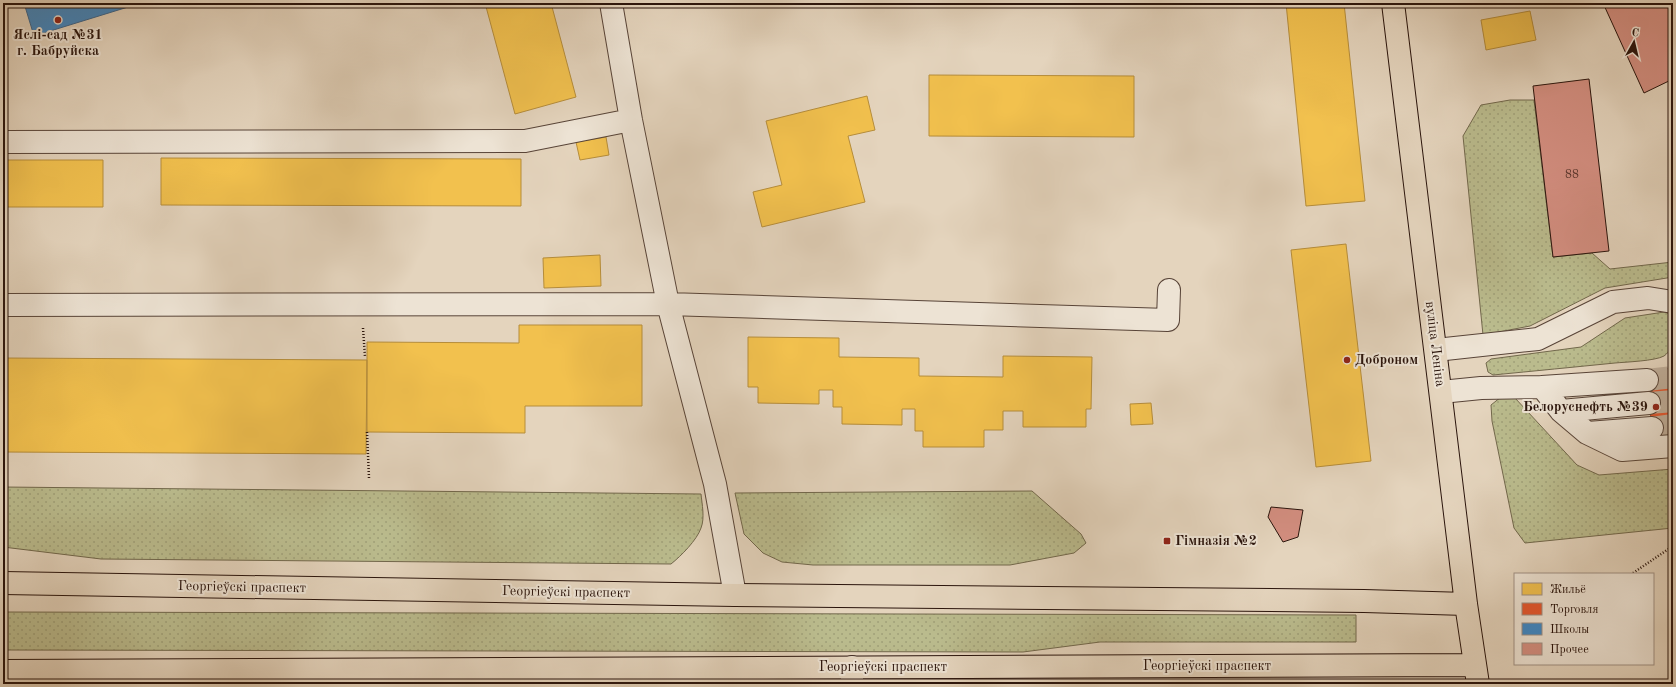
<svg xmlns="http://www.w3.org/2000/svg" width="1676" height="687" font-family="'Old Standard TT',serif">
<defs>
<pattern id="grass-dots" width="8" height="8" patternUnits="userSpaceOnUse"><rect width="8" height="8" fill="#babb8d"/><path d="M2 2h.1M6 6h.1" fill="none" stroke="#a0a078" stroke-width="1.8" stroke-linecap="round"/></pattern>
</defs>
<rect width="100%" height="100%" fill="#e4d4bd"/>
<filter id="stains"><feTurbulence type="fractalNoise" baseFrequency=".005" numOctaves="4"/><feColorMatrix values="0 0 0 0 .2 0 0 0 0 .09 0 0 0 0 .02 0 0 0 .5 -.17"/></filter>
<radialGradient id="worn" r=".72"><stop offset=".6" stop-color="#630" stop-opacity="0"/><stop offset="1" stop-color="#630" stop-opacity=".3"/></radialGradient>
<path fill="url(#grass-dots)" stroke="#72684c" d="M 1510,100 L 1534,100 L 1553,257 L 1592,253 L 1610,269 L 1673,262 L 1673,277 L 1605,288 L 1530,326 L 1483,335 L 1463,136 L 1481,105 Z
M 1664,312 L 1671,314 C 1676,325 1675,349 1664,356 C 1655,361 1626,362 1615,363 C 1575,367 1534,371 1493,375 L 1488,372 L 1486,363 L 1491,359 L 1581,347 L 1625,318 Z
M 1501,397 L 1515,398 L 1577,465 L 1599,475 L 1673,469 L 1673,528 L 1525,543 L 1514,528 L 1492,421 L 1491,405 Z
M 3,487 L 701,494 C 702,504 705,518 701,528 C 697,540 681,556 671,564 L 101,559 L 3,547 Z
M 1032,491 L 1081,534 L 1086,543 L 1074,553 L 1010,565 L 813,565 L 782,562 L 763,553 L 744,534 L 735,493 Z
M 3,612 L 1356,615 L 1356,642 L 1100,642 L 1023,652 L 3,650 Z"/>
<path fill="#f2c14e" stroke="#b68d3a" d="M 485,3 L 551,3 L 576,97 L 515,114 Z
M 1286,3 L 1344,3 L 1365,201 L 1306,206 Z
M 1530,11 L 1536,40 L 1486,50 L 1481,20 Z
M 929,75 L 1134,76 L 1134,137 L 929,136 Z
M 867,96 L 875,130 L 848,136 L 865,202 L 762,227 L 753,192 L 782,185 L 766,121 Z
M 606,137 L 609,155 L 580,160 L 576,142 Z
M 161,158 L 521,159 L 521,206 L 161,205 Z
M 3,160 L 103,160 L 103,207 L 3,207 Z
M 1346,244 L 1371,461 L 1316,467 L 1291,250 Z
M 600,255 L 601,286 L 544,288 L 543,258 Z
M 519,325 L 642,325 L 642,406 L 525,406 L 525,433 L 367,432 L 367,342 L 519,343 Z
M 748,337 L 839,338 L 839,357 L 919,358 L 919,376 L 1003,377 L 1003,356 L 1092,357 L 1091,409 L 1086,409 L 1086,427 L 1023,427 L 1023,411 L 1003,411 L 1003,430 L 984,430 L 984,447 L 923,447 L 923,431 L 915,431 L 915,409 L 902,409 L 902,425 L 842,424 L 842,407 L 833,407 L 833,390 L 819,390 L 819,404 L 758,403 L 758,387 L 748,387 Z
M 3,358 L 367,360 L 366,454 L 3,452 Z
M 1151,403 L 1153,424 L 1131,425 L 1130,404 Z"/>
<path fill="#e4572e" stroke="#ac4324" d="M 1673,368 L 1673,437 L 1653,439 L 1646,371 Z"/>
<path fill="#3f88c5" stroke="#39658e" d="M 24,3 L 141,3 L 34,36 Z"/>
<path fill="#d38e80" stroke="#2a140c" d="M 1603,3 L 1667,3 L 1673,16 L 1673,79 L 1644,93 Z
M 1589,79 L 1609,251 L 1553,257 L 1533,86 Z
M 1271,507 L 1303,510 L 1298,537 L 1283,542 L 1268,517 Z"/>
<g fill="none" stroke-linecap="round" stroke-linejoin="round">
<path stroke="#bfae9a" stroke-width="22" stroke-dasharray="22 11" stroke-linecap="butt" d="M 1647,380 L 1673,377
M 1649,403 L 1673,401
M 1652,428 L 1673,425"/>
<defs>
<path id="minor" d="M 611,3 L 631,120 L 668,304 L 1168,320 L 1169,290
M 3,142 L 525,141 L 631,120
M 3,305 L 668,304 L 715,484 L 735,595
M 1436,350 L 1538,339 L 1613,302 L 1648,298 L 1673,302
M 1542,387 L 1647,380
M 1441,392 L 1481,388 L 1542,387 L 1561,411 L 1587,433 L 1622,450 L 1673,446
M 1561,411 L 1649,403
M 1588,433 L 1652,428
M 852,667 L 852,684"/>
<path id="major" d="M 1393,3 L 1466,604 L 1478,684
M 3,583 L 735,595 L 1364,601 L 1466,604
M 3,671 L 1474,665"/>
</defs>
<use href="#minor" stroke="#584438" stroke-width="24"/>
<use href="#major" stroke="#2a140c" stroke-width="24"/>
<path stroke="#2a140c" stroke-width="2.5" stroke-dasharray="1 2" stroke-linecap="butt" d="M 363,328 L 365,357
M 367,432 L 369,478
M 1633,573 L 1673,546"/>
<use href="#minor" stroke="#ede3d4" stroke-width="22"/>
<use href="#major" stroke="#e4d4bd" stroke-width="22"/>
</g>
<g fill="#8f2418" stroke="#ede3d4" stroke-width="1.5">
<circle cx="58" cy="20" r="4"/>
<circle cx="1347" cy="360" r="4"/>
<circle cx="1656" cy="407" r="4"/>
<rect x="1163" y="537" width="8" height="8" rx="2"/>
</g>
<g text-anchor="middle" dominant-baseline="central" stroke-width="4" stroke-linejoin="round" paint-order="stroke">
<g font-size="12" fill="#543229">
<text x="1572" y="175">88</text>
</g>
<g font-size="14" font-weight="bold" fill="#2a140c" stroke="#ede3d4" text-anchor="start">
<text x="58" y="35" text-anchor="middle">Яслі-сад №31<tspan x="58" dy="16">г. Бабруйска</tspan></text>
<text x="1355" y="360">Доброном</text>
<text x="1648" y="407" text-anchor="end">Белоруснефть №39</text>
<text x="1175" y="541">Гімназія №2</text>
</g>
<g font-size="14" fill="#2a140c" stroke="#ede3d4">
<text transform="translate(1435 344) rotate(83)">вуліца Леніна</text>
<text transform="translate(242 587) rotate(1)">Георгіеўскі праспект</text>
<text transform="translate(566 592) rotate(1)">Георгіеўскі праспект</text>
<text x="1207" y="666">Георгіеўскі праспект</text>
<text x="883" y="667">Георгіеўскі праспект</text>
</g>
</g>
<rect width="1676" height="687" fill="none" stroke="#e4d4bd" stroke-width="16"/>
<rect x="4" y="4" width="1668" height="679" fill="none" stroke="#2a140c" stroke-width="2"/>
<rect x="8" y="8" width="1660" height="671" fill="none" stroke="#2a140c"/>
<rect x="1514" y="573" width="140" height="92" fill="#ede3d4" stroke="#9f9084"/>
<rect x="1522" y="583" width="20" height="12" fill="#f2c14e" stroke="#9f9084"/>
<text x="1550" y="593" font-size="12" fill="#2a140c">Жильё</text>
<rect x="1522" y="603" width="20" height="12" fill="#e4572e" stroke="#9f9084"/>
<text x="1550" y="613" font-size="12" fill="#2a140c">Торговля</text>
<rect x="1522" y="623" width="20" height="12" fill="#3f88c5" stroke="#9f9084"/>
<text x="1550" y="633" font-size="12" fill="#2a140c">Школы</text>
<rect x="1522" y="643" width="20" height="12" fill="#d38e80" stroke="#9f9084"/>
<text x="1550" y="653" font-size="12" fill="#2a140c">Прочее</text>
<g transform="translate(1634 42) rotate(8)" stroke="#ede3d4" stroke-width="3" paint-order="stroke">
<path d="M0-3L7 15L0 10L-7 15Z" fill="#2a140c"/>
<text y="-6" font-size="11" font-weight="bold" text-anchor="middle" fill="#2a140c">С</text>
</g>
<rect width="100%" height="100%" filter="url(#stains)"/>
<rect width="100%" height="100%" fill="url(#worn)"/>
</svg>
